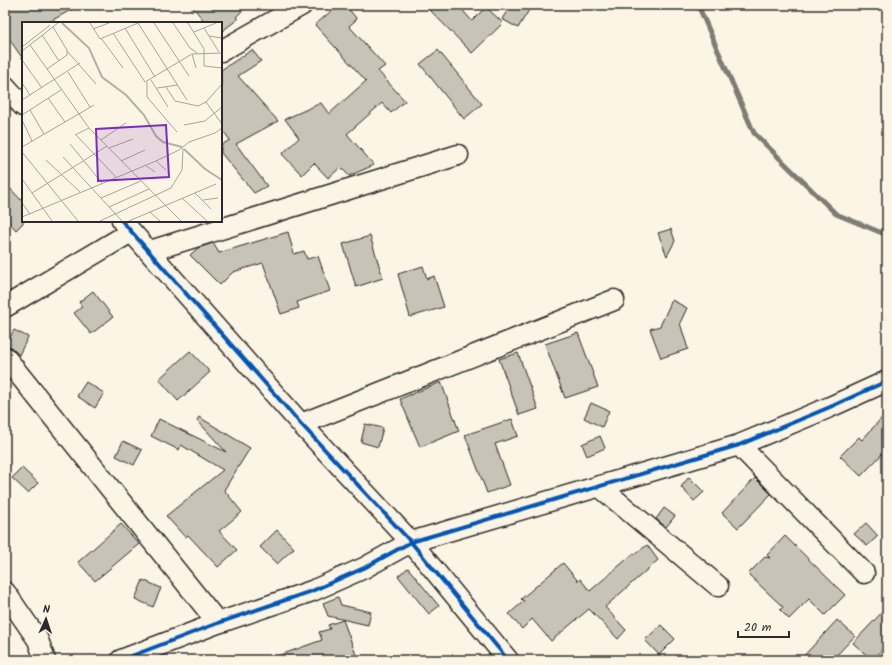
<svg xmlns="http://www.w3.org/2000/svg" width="892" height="665" font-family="Kalam,sans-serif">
<rect width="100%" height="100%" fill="#fcf5e5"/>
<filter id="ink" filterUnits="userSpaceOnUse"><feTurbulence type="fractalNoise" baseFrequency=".025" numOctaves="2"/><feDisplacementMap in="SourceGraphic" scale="8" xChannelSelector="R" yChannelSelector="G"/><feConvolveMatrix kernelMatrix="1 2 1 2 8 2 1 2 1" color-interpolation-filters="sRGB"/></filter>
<g filter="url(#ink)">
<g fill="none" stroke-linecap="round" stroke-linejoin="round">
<path stroke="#7d7b74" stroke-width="5" d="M 698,5 L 754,133 L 836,214 L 887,235"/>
</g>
<path fill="#c8c3b7" stroke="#2b2b2b" d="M 5,5 L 80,5 L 47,23 L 23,23 L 23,59 L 5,33 Z
M 191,5 L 248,5 L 236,17 L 238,19 L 221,32 L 221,23 L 206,23 Z
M 338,5 L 345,5 L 357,19 L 349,26 L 385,66 L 378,71 L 405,101 L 391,113 L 382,103 L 347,134 L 374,165 L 349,176 L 341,167 L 328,178 L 314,163 L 302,175 L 282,154 L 299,138 L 285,119 L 321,103 L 329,114 L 366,81 L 315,25 Z
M 425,5 L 458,5 L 472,21 L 486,7 L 503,23 L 472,53 Z
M 511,5 L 532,5 L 518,28 L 502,19 Z
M 252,50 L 261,61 L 238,76 L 278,121 L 236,144 L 267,186 L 254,193 L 221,153 L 221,145 L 230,140 L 221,128 L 221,70 Z
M 438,50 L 482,104 L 464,119 L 420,64 Z
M 5,183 L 23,202 L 23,223 L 16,230 L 5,218 Z
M 671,229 L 675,241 L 667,256 L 658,233 Z
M 288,232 L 294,254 L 304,251 L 307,259 L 318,256 L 330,291 L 297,302 L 299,308 L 281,314 L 263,263 L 233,272 L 220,285 L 190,255 L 198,248 L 213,243 L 219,253 Z
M 370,236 L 383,278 L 356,287 L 343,244 Z
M 423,266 L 427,279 L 434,276 L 444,307 L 410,317 L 398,274 Z
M 93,291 L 113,317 L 91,334 L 74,313 L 82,307 L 79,302 Z
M 672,300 L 687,308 L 680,323 L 688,349 L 661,358 L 650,329 L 660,326 Z
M 14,330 L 28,337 L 19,355 L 10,346 L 5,346 Z
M 578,333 L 598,387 L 565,398 L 545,344 Z
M 190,351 L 210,372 L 178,401 L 159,379 Z
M 518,353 L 538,409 L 519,415 L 499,359 Z
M 86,382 L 104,393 L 95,408 L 77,396 Z
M 441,382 L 459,431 L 420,447 L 400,399 Z
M 591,403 L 609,411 L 602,427 L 584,418 Z
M 887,412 L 887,449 L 861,476 L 840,456 L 859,437 L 862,440 Z
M 199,417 L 250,448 L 224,490 L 242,512 L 219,531 L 237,550 L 218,567 L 188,535 L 185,537 L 166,516 L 223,470 L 181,445 L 179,450 L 151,436 L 159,419 L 226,452 L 197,420 Z
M 512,419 L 518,436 L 495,444 L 510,485 L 487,493 L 465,435 Z
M 365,424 L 383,428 L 378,447 L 361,442 Z
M 600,436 L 605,448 L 587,456 L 582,444 Z
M 123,441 L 142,450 L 134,465 L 116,456 Z
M 22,468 L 38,483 L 28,493 L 12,478 Z
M 689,477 L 704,492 L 694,501 L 681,487 Z
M 755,478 L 771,494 L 738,528 L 722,513 Z
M 664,508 L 675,516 L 666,527 L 656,519 Z
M 866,523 L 878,536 L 867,546 L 854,534 Z
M 121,524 L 139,544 L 95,581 L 78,562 Z
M 277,530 L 294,548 L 277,564 L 260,547 Z
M 785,536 L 845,595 L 825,615 L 809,599 L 789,619 L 780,610 L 783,607 L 748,574 L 765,557 L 770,558 L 767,555 Z
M 647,545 L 658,560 L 605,607 L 626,630 L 618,639 L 589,609 L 551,641 L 532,619 L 522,629 L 509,614 L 524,601 L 521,599 L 563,563 L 578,581 L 580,579 L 590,591 L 634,553 L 635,554 Z
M 408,568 L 439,606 L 429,614 L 398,576 Z
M 143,580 L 161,588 L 153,607 L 135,599 Z
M 338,597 L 341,605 L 371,612 L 368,625 L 328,616 L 323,603 Z
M 887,607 L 887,644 L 872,660 L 853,643 Z
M 343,620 L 358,660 L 272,660 L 272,658 L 322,640 L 319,632 L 330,629 L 328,625 Z
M 837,620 L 855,636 L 832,660 L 800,660 Z
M 661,625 L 675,639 L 659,655 L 645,640 Z"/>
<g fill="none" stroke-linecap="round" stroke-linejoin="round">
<defs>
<path id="street" d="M 221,51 L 302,5
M 5,86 L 23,106
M 122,221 L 301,424 L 411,542 L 508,660
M 150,251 L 458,155
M 5,307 L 131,232
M 5,357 L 218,623
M 301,424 L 614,300
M 739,445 L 864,573
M 599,486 L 718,586
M 5,592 L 38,640 L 45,660
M 121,660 L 218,623 L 312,591 L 364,568 L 411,542 L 739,445 L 830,407 L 887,381"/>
</defs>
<use href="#street" stroke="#2b2b2b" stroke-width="23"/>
<use href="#street" stroke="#fcf5e5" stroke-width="20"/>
<defs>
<path id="cycleway" d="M 122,221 L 301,424 L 411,542 L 508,660
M 121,660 L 218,623 L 312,591 L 364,568 L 411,542 L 739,445 L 830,407 L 887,381"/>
</defs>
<use href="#cycleway" stroke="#fcf5e5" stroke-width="6"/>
<use href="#cycleway" stroke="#0057b8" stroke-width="4"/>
</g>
</g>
<g transform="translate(22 22)">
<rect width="200" height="200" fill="#fcf5e5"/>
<path fill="none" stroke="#b4b0a5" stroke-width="2" d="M 40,1 L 67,26 L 80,55 L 104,73 L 122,93 L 134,114 L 141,120 L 160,125M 162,127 L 183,147 L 200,158"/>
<path fill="none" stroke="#a8a49b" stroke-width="1" d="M 68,1 L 78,17 L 116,1M 116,1 L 165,78M 132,1 L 167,54M 151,1 L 168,26 L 175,31M 166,1 L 182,27 L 182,44 L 200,46M 103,6 L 133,55M 182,6 L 197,30M 71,7 L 87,1M 172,10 L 194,1M 91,11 L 123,60 L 170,32 L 200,31M 20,13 L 37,39M 187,14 L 200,16M 79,16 L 101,46M 8,23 L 67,106 L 159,199M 0,25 L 28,3M 0,29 L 36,1M 45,29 L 74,62M 170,32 L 174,46M 0,38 L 20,66M 25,47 L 45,33 L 45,28 L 31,5M 46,50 L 68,85M 129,58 L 146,85M 125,60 L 125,75 L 155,110M 0,61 L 8,73M 144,65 L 153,79 L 176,84 L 184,80 L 200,62M 135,66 L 156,63M 0,78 L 58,41M 184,80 L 200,102M 8,88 L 22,112M 0,93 L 39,68M 0,98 L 10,119M 43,100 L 72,83M 162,103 L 183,99 L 200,85M 53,113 L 67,106M 54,113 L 94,155M 79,118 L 104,101M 48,122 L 80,161M 0,125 L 43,100 L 26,76M 87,126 L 111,117M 0,130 L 56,199M 41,135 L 100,199M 24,138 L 58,170M 99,139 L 123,128M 134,139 L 144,148M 123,143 L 133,150M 0,157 L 30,199M 10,171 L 85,124M 173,171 L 189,187M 79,176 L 119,159M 160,176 L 185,199M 181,178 L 196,176M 0,181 L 8,192M 87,185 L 127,167M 128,190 L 138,199M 0,195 L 134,139 L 157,128 L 167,120 L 193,111 L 200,106M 78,199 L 149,166 L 160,148 L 161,126M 107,199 L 194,162"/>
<path fill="#7b2cbf" fill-opacity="0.15" stroke="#7b2cbf" stroke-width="2" d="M 144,103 L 147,155 L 76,159 L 74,107 Z"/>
<rect width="200" height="200" fill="none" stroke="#2b2b2b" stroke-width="2"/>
</g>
<rect width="892" height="665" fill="none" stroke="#fcf5e5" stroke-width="20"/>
<rect x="10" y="10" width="872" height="645" fill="none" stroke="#2b2b2b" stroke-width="1.5" filter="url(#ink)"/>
<g transform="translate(46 619) rotate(3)" stroke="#fcf5e5" stroke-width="3" paint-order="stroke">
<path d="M0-3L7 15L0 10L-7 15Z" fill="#2b2b2b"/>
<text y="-6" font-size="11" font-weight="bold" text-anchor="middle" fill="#2b2b2b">N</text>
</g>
<path d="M738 631v6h51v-6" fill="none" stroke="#2b2b2b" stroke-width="2"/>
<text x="744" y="631" font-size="12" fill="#2b2b2b" stroke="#fcf5e5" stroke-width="3" paint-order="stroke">20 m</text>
</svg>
